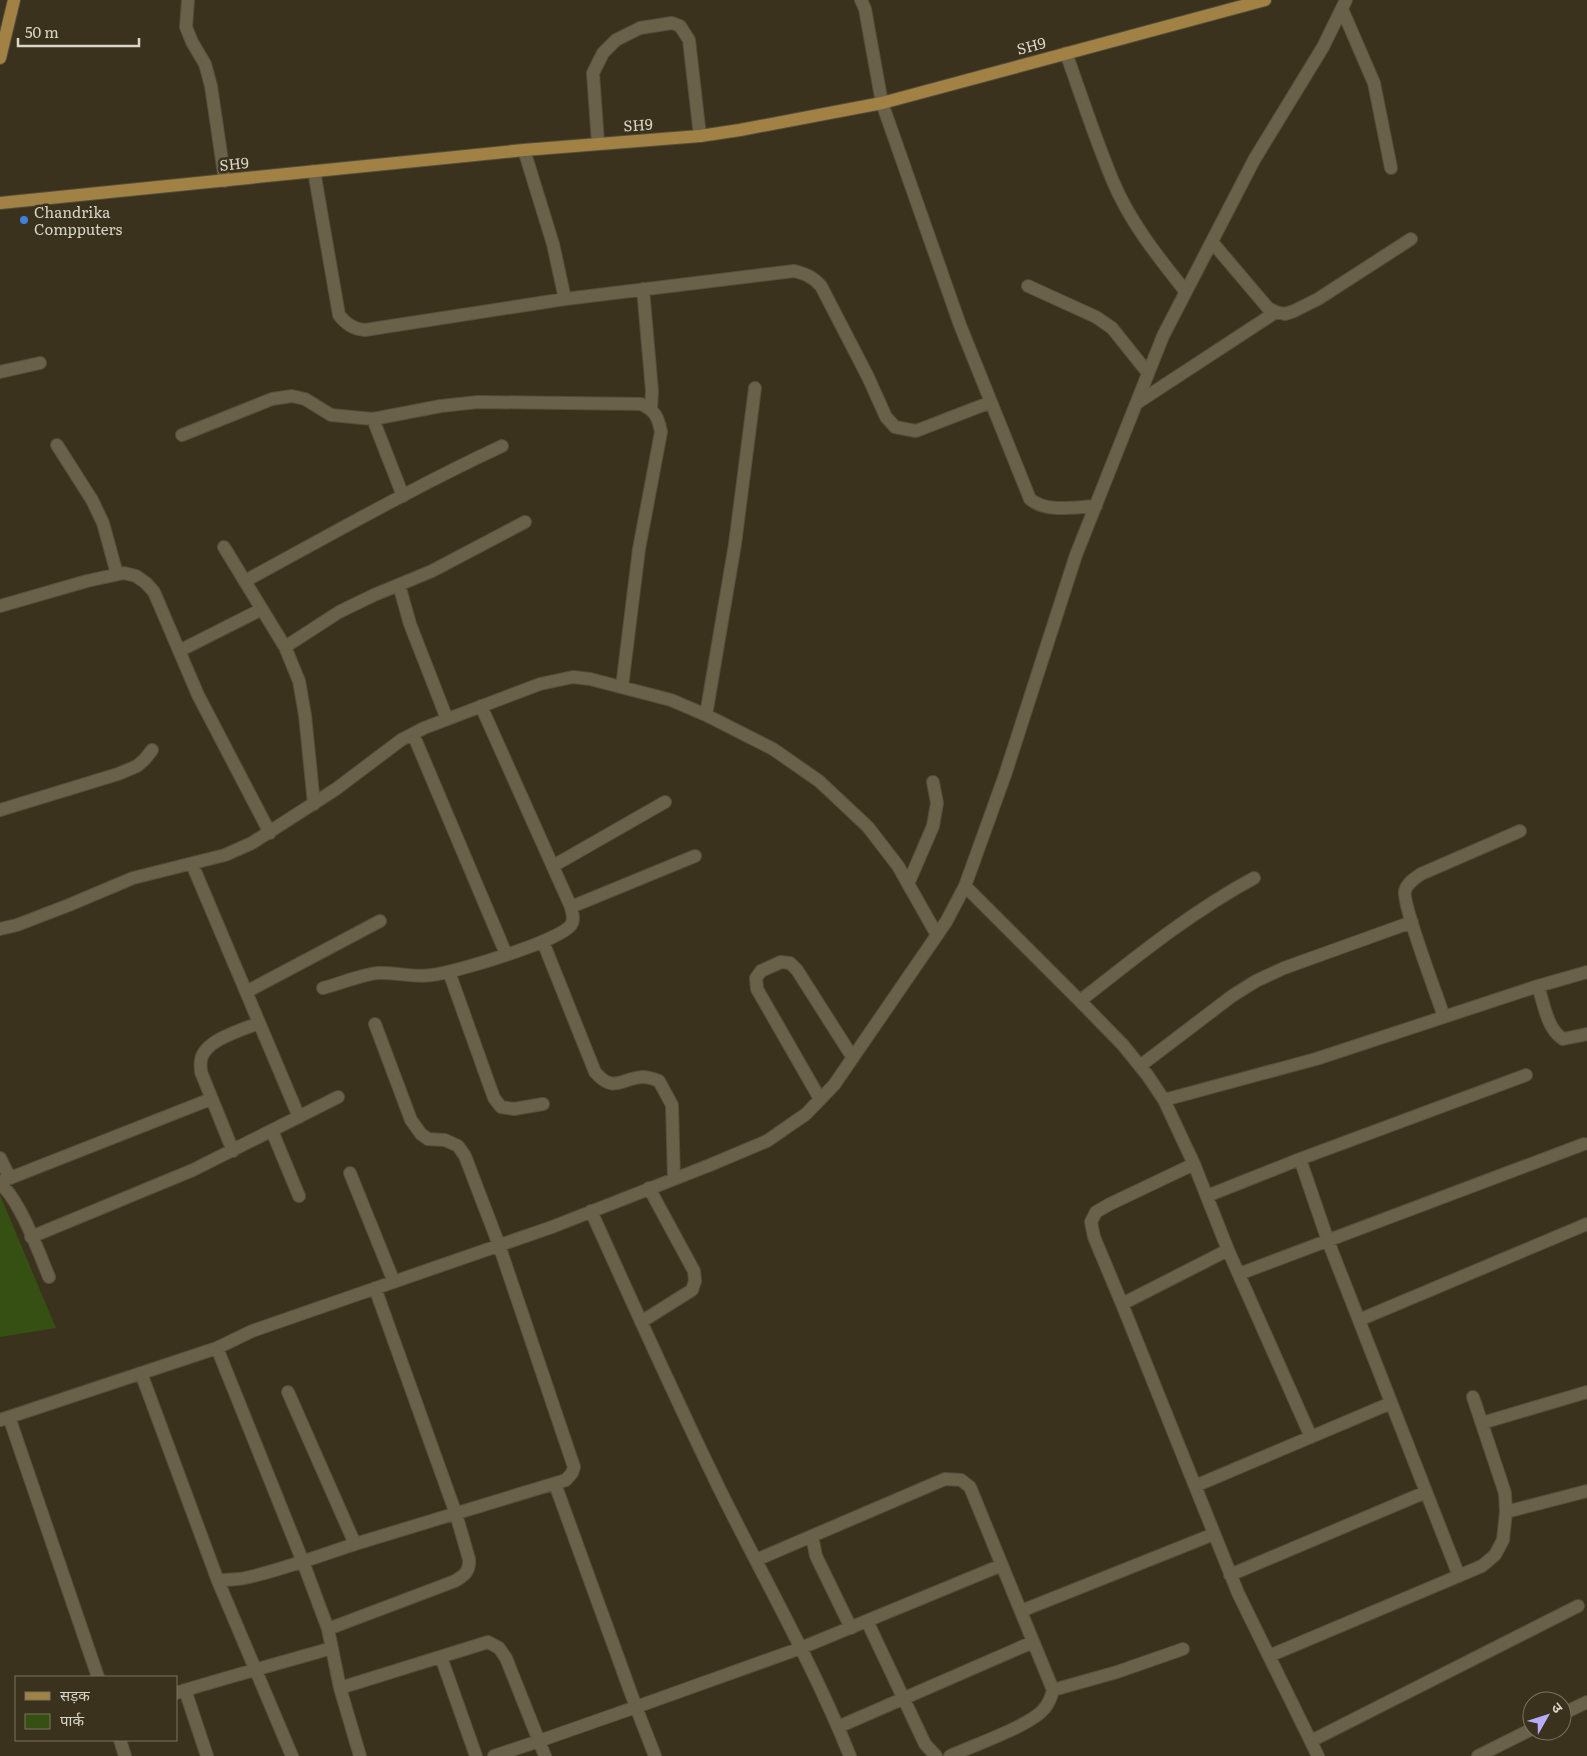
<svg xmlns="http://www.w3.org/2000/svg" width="1587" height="1756" font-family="Literata,'Noto Sans Devanagari',serif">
<rect width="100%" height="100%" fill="#3a321c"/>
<path fill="#355012" d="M 0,1195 L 56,1328 L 0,1337 Z"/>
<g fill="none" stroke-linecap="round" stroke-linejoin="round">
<defs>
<path id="street" d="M 188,0 L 186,27 L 192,42 L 205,64 L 211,86 L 225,181
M 861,0 L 865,9 L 882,103 L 960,325 L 1030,499 C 1046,513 1074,507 1096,506
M 1342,9 L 1374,83 L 1391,168
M 1066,53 C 1081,95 1095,138 1112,179 C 1129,221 1158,257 1186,292
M 598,143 L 593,73 L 603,53 L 616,40 L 640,28 L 672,23 L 680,26 L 689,40 L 700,136
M 524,150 L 553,244 L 565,299
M 314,171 L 339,315 C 346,324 353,329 365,330 L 565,299 L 794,271 C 806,274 813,277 821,286 L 868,377 L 886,417 L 895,427 L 916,431 L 991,402
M 1212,242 L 1268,308 L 1276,312 L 1285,314 L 1294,311 L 1318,299 L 1411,239
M 1028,286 L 1096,317 L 1112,328 L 1148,373
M 643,289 L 652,391 L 651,409
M 0,372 L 40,363
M 1137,403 L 1276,312
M 373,419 L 403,496
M 182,435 L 272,399 L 292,396 L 305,399 L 331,415 L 373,419 L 441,406 L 478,402 L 641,404 C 655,411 658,416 661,432 L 639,549 L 622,687
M 57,445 L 92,500 L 103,523 L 117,574
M 224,547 L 285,647 L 299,681 L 305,715 L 314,804
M 245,581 C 330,535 414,487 502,446
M 399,585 L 410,624 L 447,719
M 0,606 L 87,581 L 124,573 L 136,576 L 146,583 L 154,592 L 198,695 L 270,833
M 285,647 L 339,612 L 374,595 L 432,571 L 525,522
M 179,651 L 262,609
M 706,715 L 735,544 L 755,388
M 413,734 L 506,954
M 0,810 L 118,774 L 137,766 L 145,759 L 152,750
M 192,864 L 299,1117
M 553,866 L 665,802
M 908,884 L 933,826 L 937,803 L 933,782
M 965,886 L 1080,1001 L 1123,1045 L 1148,1076 L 1164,1100 L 1194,1164 L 1228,1250 L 1122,1304 L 1238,1593 L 1318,1756
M 571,907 L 695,856
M 0,929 L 17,925 L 69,905 L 133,878 L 225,855 L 252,843 L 336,789 L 401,740 L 424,728 L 540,684 L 573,677 L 590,679 L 671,700 L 706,715 L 773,749 L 819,781 L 868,827 L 898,866 L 937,935
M 543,942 L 595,1072 C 614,1094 621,1078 643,1077 C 648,1077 654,1079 659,1081 L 672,1105 L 674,1179
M 449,972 L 494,1098 L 501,1107 L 514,1109 L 543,1104
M 1538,986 C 1544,1004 1547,1029 1563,1039 L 1587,1034
M 323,988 C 339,984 363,974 378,973 C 396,972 413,978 432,975 C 453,973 560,941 571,925 C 575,919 572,913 571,907 L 481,706
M 246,992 L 380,921
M 1080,1001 C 1136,957 1191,912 1254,878
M 1444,1017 C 1438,998 1402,904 1405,891 C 1407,883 1415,878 1421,874 L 1520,831
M 1140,1066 L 1232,996 L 1256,981 L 1284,968 L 1412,922
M 820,1099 L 757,989 L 756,978 L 761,971 L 781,962 L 790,963 L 797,970 L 853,1058
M 1164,1100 L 1316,1059 L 1538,986 L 1587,972
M 272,1131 L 299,1196
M 233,1151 L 201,1072 C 201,1069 200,1064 201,1060 C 204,1040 242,1030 259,1023
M 0,1158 L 10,1178
M 1300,1159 L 1328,1241 L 1459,1576
M 350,1173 L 394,1282
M 0,1182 L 211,1099
M 0,1184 C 19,1198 39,1253 49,1277
M 1207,1196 L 1300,1159 L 1526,1075
M 591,1211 C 633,1304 675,1398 720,1490 C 764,1579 813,1664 850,1756
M 31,1237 L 193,1170 L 338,1097
M 1228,1250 L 1311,1437
M 1239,1274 L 1584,1144
M 1122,1304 L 1094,1237 L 1091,1222 L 1096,1212 L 1110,1204 L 1194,1164
M 1359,1320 L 1587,1224
M 641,1322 L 692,1290 L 695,1281 L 694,1271 L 649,1188
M 217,1348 L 303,1562 L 328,1629 L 340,1688 L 360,1756
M 141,1373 L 218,1581 C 227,1579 236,1580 245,1578 C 282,1570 319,1556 355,1544
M 288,1392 L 355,1544 L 566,1480 L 572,1473 L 574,1467 L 499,1245 L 465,1156 L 458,1146 L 445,1140 L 428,1139 L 421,1134 L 411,1120 L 375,1024
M 9,1417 L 98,1677
M 0,1420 L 217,1348 L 252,1331 L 552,1227 L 710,1165 L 767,1141 L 806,1114 L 834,1085 L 946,922 L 965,886 L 1005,775 L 1076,555 L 1163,336 L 1254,160 L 1323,47 L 1346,0
M 1482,1423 L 1587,1392
M 555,1484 L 636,1707 L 801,1648 L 1002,1565
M 1195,1486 L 1391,1403
M 1506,1512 L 1587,1491
M 812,1536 L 816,1556 L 851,1628
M 756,1560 L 945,1479 L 961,1480 L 970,1487 L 1053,1690 C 1051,1698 1049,1704 1043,1710 C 1029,1726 972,1746 950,1756
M 1230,1575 L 1426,1492
M 218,1581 L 292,1756
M 1021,1611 L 1214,1534
M 867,1621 L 925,1744 L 936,1756
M 328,1629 L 455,1581 C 465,1575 470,1571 469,1559 L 456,1514 L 375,1288
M 1269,1656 L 1482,1566 L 1495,1555 L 1503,1540 L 1506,1512 L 1505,1493 L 1473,1397
M 441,1657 L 476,1756
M 340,1688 L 488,1642 L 499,1648 L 506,1658 L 539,1741 L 494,1756
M 185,1690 L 207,1756
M 1053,1690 L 1117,1672 L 1183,1649
M 176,1693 C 228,1677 280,1663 332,1648
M 1562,1714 L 1587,1702
M 838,1727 L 1033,1642
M 120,1740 L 125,1756
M 1311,1741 L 1578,1606
M 545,1756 L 539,1741 L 636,1707 L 655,1756
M 1478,1756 L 1532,1729"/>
<path id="primary" d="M 0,58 L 14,0
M 0,203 L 524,150 L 700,136 L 740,130 L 882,103 L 1265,0"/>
</defs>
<use href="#street" stroke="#554e3c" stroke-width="14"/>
<use href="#primary" stroke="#554e3c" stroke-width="14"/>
<use href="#street" stroke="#69614a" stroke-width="12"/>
<use href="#primary" stroke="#a18144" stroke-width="12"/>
</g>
<circle fill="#3f7fe0" stroke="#3a321c" stroke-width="2" cx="24" cy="220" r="5"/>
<g text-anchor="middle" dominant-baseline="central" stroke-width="5" stroke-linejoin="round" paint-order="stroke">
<g font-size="15" fill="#d9d5c8" stroke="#3a321c">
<text transform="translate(1031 45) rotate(-15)">SH9</text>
<text transform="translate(638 124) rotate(-4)">SH9</text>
<text transform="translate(234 163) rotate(-6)">SH9</text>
</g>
<g font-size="15" fill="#d9d5c8" stroke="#3a321c" text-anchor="start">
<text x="34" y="211">Chandrika<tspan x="34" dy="17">Compputers</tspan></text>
</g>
</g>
<rect x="15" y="1676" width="162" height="65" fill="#3a321c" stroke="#7a7361"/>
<rect x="25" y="1692" width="25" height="8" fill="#a18144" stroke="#7a7361"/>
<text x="60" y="1701" font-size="15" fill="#d9d5c8">सड़क</text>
<rect x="25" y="1714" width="25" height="15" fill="#355012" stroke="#7a7361"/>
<text x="60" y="1726" font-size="15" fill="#d9d5c8">पार्क</text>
<g transform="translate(1547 1716) rotate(51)"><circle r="24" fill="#3a321c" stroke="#7a7361"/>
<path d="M0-4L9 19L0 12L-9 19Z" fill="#b8abf7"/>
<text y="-8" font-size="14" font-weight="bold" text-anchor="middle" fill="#d9d5c8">उ</text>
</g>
<path d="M18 38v8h121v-8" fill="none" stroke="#d9d5c8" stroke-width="2.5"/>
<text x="25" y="38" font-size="15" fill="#d9d5c8" stroke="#3a321c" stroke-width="4" paint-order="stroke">50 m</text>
</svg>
